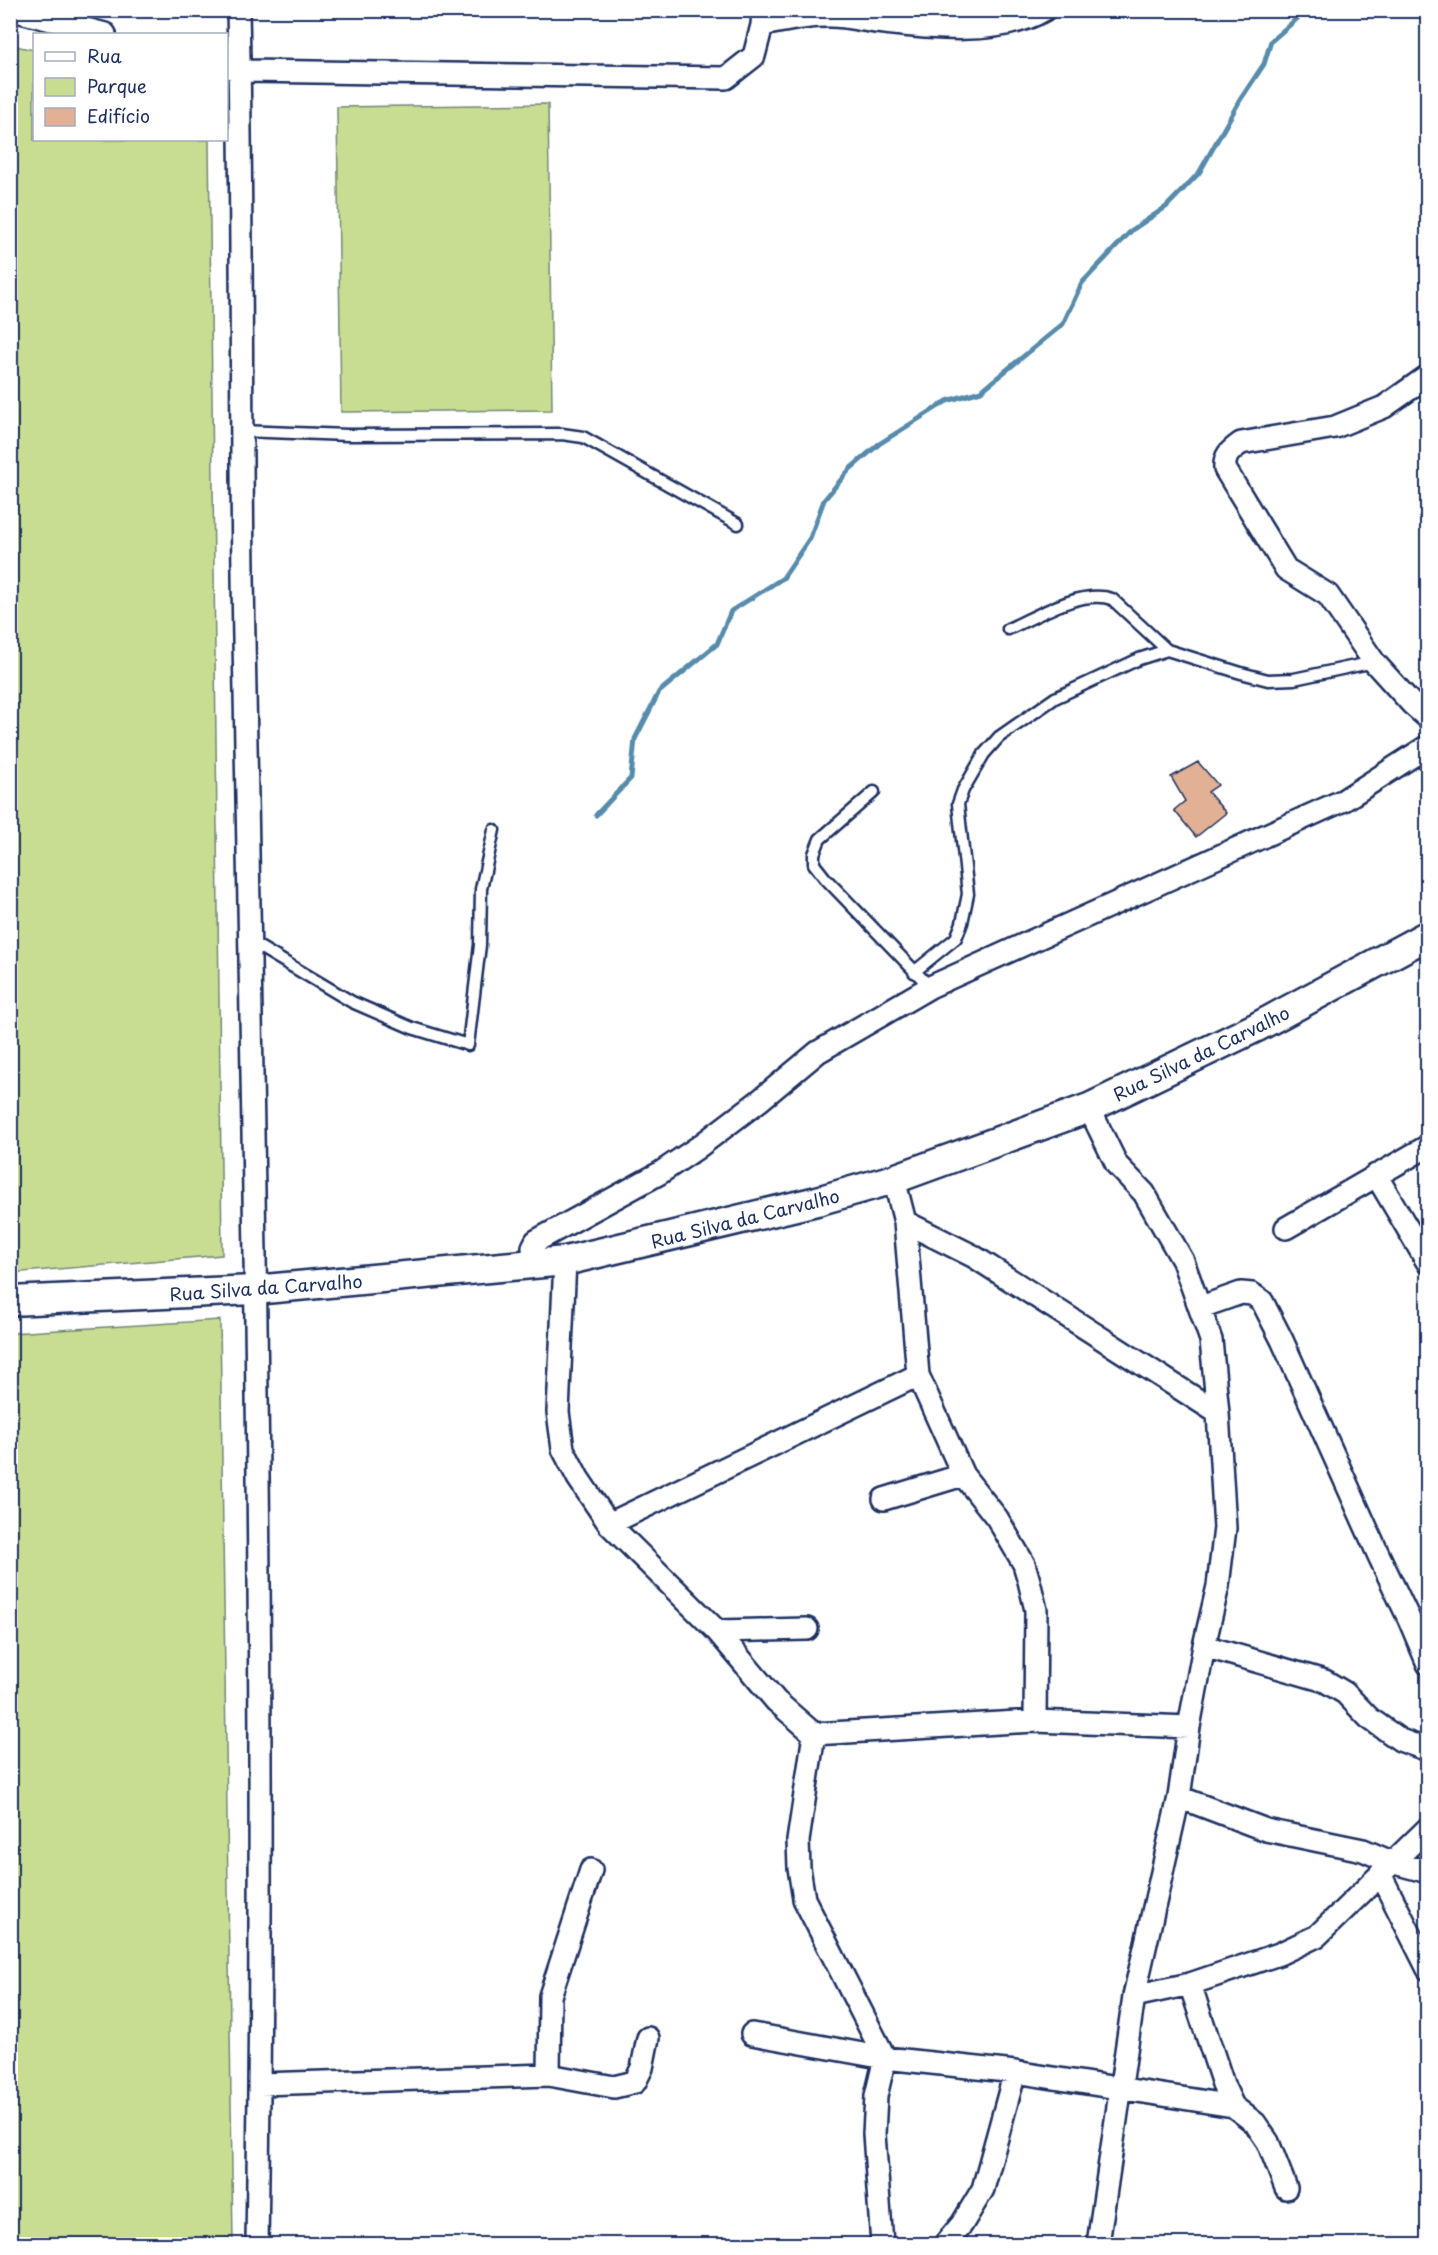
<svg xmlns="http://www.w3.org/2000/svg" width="1438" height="2255" font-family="'Playpen Sans',sans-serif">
<rect width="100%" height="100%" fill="#fff"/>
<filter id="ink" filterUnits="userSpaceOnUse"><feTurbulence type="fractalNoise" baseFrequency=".0167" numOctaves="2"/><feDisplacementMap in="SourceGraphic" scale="12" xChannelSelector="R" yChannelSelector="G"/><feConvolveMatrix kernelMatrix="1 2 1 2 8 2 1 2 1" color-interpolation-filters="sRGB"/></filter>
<g filter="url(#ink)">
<path fill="#c9dd92" stroke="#728678" stroke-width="1.5" d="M 11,45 L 34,50 L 34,140 L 209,140 L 222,1255 L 11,1273 Z
M 548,104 L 552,410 L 341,412 L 337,107 Z
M 220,1320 L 233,2244 L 57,2244 L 11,2237 L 11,1333 Z"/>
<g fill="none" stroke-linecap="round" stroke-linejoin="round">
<path stroke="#568bab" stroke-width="5" d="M 596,815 L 631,778 L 635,739 L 659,692 L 717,644 L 731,611 L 783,578 L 810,538 L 824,500 L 850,469 L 879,444 L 947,401 L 981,391 L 1063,324 L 1082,283 L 1132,230 L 1166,207 L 1199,173 L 1240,100 L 1264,64 L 1271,41 L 1307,10"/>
</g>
<path fill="#e2b094" stroke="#1b2f5e" stroke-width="1.5" d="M 1198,762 L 1218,785 L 1208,792 L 1226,813 L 1196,837 L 1174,810 L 1185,801 L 1171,777 Z"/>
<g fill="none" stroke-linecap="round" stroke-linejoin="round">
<defs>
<path id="lane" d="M 240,431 L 348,435 L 562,434 L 583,437 L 738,524
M 1008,629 C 1038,616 1080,589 1112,599 L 1167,650 L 1241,673 L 1268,680 L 1294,679 L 1374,662
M 874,792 L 820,839 L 814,854 L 814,864 L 825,878 L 930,987
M 251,942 L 352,1002 L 412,1028 L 468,1045 L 480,945 L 481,889 L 494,830
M 914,972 L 956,938 L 962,923 L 968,894 L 958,804 L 963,790 L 984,754 L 999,737 L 1055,698 L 1139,659 L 1167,650"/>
<path id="street" d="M 13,10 L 105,34
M 238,10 C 243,220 240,430 244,639 C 254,1174 266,1709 257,2244
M 762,25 C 785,21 807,15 830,16 C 846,16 861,20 876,22 C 927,28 999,37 1044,10
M 228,67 L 239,71 L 726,78 L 754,56 L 762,25 L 763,10
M 1428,376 L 1384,407 L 1335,427 L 1241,443 C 1230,451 1224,455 1225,469 L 1286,569 L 1328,595 L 1374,662 L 1412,704 L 1428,718
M 1376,1175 L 1428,1263
M 894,1179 L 905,1222 L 918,1375 L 963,1475 L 997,1518 L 1024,1564 L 1029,1581 L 1036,1610 L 1035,1721
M 905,1222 L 973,1256 L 1218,1413
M 1286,1228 L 1428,1146
M 565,1261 L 558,1412 L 563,1449 L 578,1478 L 609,1524 L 717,1631 L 776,1701 L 814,1734 L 1035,1721 L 1189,1727 L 1204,1646 L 1218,1586 L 1225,1528 L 1218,1413 L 1211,1340 L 1183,1261 L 1144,1193 L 1117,1165 L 1089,1108
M 534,1264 L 533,1247 L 536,1241 L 660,1173 L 697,1148 L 759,1101 L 818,1052 L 930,987 L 1344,800 L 1428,746
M 1201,1307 L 1241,1293 L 1252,1294 L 1262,1301 L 1282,1340 L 1379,1556 L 1409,1619 L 1428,1664
M 884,1499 L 963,1475
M 609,1524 L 918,1375
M 717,1631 L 807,1629
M 1204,1646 L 1325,1681 L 1345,1693 L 1369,1718 L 1400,1740 L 1428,1750
M 814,1734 L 798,1841 L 799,1868 L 804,1899 L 885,2058 L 876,2096 L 874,2134 L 882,2244
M 1179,1797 L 1266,1830 L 1363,1850 L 1391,1862 L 1428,1872
M 1380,1874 L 1428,1969
M 1190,1984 L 1224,2087 L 1233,2106 L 1255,2123 L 1268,2142 L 1286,2188
M 1134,1996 L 1190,1984 L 1279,1954 L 1317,1936 L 1428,1828
M 752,2034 L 885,2058 L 1015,2072 L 1233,2106
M 549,2075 L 614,2087 L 635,2082 L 642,2068 L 648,2038
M 260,2084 L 549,2075 L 550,1996 L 591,1870
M 945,2244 L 962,2224 L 983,2189 L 1015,2072
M 1098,2244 L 1134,1996 L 1179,1797 L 1189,1727"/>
<path id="secondary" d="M 10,1301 L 254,1290 L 565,1261 L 817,1201 L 894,1179 L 1089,1108 L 1257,1027 L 1428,935"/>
</defs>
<use href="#lane" stroke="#1b2f5e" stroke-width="15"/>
<use href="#street" stroke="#1b2f5e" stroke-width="26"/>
<use href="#secondary" stroke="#1b2f5e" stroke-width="33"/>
<use href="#lane" stroke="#fff" stroke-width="10"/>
<use href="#street" stroke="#fff" stroke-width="21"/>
<use href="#secondary" stroke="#fff" stroke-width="28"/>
</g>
</g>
<g text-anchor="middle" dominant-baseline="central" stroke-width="4.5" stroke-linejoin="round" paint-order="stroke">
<g font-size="18" fill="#1b2f5e" stroke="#fff">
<text transform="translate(1201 1053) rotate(-26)">Rua Silva da Carvalho</text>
<text transform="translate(745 1218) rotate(-14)">Rua Silva da Carvalho</text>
<text transform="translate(266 1287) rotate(-4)">Rua Silva da Carvalho</text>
</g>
</g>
<rect width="1438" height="2255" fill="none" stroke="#fff" stroke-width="36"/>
<rect x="18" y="18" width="1402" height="2219" fill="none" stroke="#1b2f5e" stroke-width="2" filter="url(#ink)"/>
<rect x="33" y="33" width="195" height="108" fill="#ffffff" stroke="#a4acbf" stroke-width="1.5"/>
<rect x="45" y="52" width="30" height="9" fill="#ffffff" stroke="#a4acbf" stroke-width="1.5"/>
<text x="87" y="63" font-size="18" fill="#1b2f5e">Rua</text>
<rect x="45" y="78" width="30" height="18" fill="#c9dd92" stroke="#a4acbf" stroke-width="1.5"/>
<text x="87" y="93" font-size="18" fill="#1b2f5e">Parque</text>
<rect x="45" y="108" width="30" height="18" fill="#e2b094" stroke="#a4acbf" stroke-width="1.5"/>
<text x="87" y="123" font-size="18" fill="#1b2f5e">Edifício</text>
</svg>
